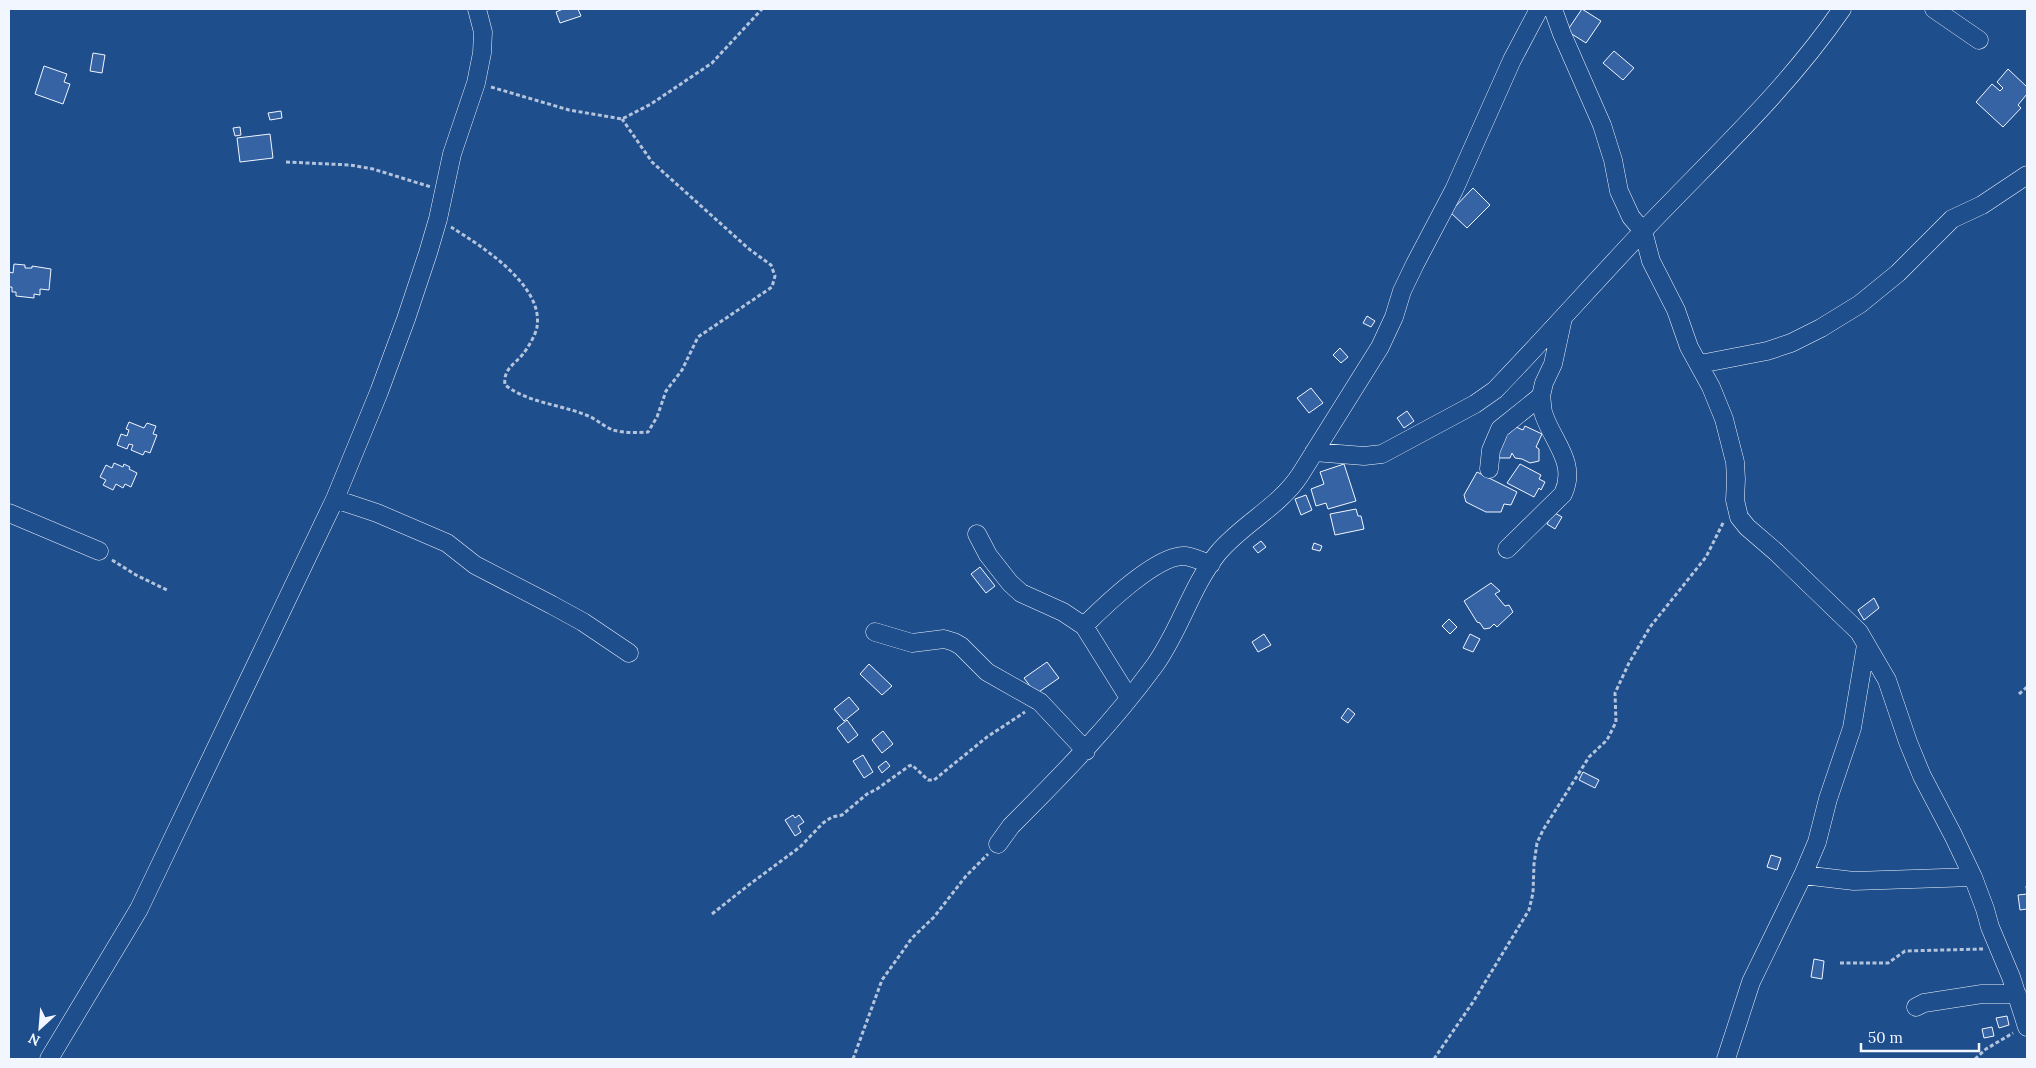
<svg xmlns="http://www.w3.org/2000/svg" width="2036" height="1068" font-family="Lora,serif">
<rect width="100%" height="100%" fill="#1f4e8c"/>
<path fill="#3563a3" stroke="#f2f6ff" d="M 563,9 L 578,9 L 581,16 L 560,23 L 556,12 Z
M 1582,9 L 1601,21 L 1586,43 L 1567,31 Z
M 1614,51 L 1634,68 L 1623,80 L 1603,63 Z
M 93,53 L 105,55 L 102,73 L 90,71 Z
M 44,66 L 67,74 L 64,82 L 70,84 L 63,104 L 35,94 Z
M 2008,69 L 2027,87 L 2027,94 L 2018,105 L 2021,108 L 2003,127 L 1976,102 L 1992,84 L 2000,91 L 2003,88 L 1997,82 Z
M 281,111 L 282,118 L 270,120 L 268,113 Z
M 240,127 L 241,135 L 235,136 L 233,128 Z
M 270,134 L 273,158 L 240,162 L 237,138 Z
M 1473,188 L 1490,205 L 1467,228 L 1450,212 Z
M 14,264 L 25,265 L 25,268 L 32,268 L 32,266 L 51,269 L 49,290 L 40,289 L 40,295 L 34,294 L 34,298 L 16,296 L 16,292 L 12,292 L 12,287 L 9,287 L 9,272 L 13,273 Z
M 1367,316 L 1375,321 L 1371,327 L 1363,323 Z
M 1340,348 L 1348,357 L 1341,363 L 1333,355 Z
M 1311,388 L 1323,403 L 1309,413 L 1297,398 Z
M 1407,411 L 1414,421 L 1404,428 L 1397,418 Z
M 129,422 L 144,428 L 147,423 L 156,426 L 153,434 L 157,435 L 150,453 L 145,451 L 143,455 L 131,450 L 133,445 L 129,444 L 127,449 L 117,445 L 121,434 L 127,436 L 129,430 L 126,429 Z
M 1509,424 L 1523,430 L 1525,426 L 1542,434 L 1536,447 L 1539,449 L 1539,461 L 1530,463 L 1522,459 L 1515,458 L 1512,453 L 1510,458 L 1500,458 L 1496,453 Z
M 114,463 L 123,467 L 124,464 L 130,467 L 129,469 L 137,473 L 131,487 L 125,484 L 123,488 L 116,484 L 113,490 L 103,485 L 106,480 L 100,477 L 106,465 L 112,468 Z
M 1344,464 L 1356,501 L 1328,509 L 1326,503 L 1316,506 L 1311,489 L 1324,484 L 1320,472 Z
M 1520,464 L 1541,475 L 1539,479 L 1545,482 L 1541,490 L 1539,488 L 1534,497 L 1507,483 Z
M 1477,472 L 1517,492 L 1511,505 L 1504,504 L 1501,512 L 1486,512 L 1466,502 L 1464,495 Z
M 1306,495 L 1312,510 L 1301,515 L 1295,499 Z
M 1356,509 L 1358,516 L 1361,516 L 1364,529 L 1335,535 L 1330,514 Z
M 1553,512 L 1562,517 L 1555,529 L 1547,524 Z
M 1261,541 L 1266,547 L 1258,553 L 1253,547 Z
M 1314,543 L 1322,546 L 1320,551 L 1312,549 Z
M 980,567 L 995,586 L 986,593 L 971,574 Z
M 1491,583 L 1500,591 L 1495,594 L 1505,606 L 1509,605 L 1513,612 L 1497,627 L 1494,624 L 1490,628 L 1484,629 L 1480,623 L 1477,622 L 1464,601 Z
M 1874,598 L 1879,608 L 1864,620 L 1858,610 Z
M 1449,619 L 1457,627 L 1450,634 L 1442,626 Z
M 1264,634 L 1271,645 L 1258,652 L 1252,642 Z
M 1470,634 L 1480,639 L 1473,652 L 1463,648 Z
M 1047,662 L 1059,678 L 1036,694 L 1024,678 Z
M 869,664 L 892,686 L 882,695 L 860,674 Z
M 849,697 L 859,709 L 844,721 L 834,709 Z
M 1348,708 L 1355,714 L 1348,723 L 1341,718 Z
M 847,720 L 858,735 L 848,743 L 837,728 Z
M 883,731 L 893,744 L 882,753 L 872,740 Z
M 863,755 L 873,772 L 864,778 L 853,761 Z
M 886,761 L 890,766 L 882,773 L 878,767 Z
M 1583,772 L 1599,780 L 1595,788 L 1579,780 Z
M 793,815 L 795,818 L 799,815 L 804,822 L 798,826 L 801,832 L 795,836 L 785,820 Z
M 1771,855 L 1781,858 L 1777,870 L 1767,867 Z
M 2026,886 L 2027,886 L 2027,912 L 2027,909 L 2020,910 L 2018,895 L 2027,894 Z
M 1814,959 L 1824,961 L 1822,979 L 1811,977 Z
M 2007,1016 L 2009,1025 L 1999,1028 L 1996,1018 Z
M 1992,1027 L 1994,1036 L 1984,1038 L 1982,1029 Z"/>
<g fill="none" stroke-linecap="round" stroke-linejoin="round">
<defs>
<path id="minor" d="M 1553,9 L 1562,34 L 1602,125 L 1613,160 L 1619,191 L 1631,217 L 1643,231 L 1651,261 L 1676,310 L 1689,347 L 1711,387 L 1724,419 L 1735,462 L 1736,479 L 1735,500 L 1739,517 L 1747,527 L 1776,552 L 1859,632 L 1887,680 L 1908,742 L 1922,776 L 1953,835 L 1973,877 L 1985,909 L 1990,927 L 2011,977 L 2027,1027
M 1934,9 L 1979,40
M 1700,364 L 1767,351 L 1791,343 L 1821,328 L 1860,304 L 1898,273 L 1952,219 L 1982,205 L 2027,175
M 1314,452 L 1364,456 L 1382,454 L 1475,404 L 1495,390 C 1545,338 1593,284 1642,232 C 1711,159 1785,92 1842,9
M 1489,469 L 1491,450 L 1500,429 L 1541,396 L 1544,383 L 1553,364 L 1563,318
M 335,499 L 377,513 L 447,543 L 475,565 L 552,605 L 583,622 L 629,653
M 9,513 L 99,551
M 977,534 L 988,555 L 1010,583 L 1021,593 L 1063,612 L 1084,626 L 1129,698
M 1507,549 L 1563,494 C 1578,462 1551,440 1543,412 C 1542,407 1542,401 1541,396
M 1084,626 C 1103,607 1157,554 1185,556 C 1193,557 1203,562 1211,564
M 875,632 L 912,643 L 944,639 L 954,642 L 961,646 L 987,672 L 1040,702 L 1086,751
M 998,844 L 1011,826 C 1062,775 1112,724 1155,665 C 1180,630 1191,587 1218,553 C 1242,524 1279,507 1300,475 L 1380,347 L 1394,317 L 1402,291 L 1415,264 L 1454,190 L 1512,60 L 1539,9
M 1803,875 L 1854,881 L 1973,877
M 1916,1007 L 1924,1003 L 1982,994 L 2017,994
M 49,1059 L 139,909 L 335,499 L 379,392 L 406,319 L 428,253 L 438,219 L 452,154 L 476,83 L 482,53 L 483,32 L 477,9
M 1726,1059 L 1751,982 L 1803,875 L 1817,842 L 1828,799 L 1852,728 L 1866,645"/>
</defs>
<use href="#minor" stroke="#f2f6ff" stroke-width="19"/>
<path stroke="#b3c4dc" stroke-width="3" stroke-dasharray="4 2.5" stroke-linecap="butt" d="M 491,87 L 569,110 L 622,119 L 651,104 L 712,63 L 762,9
M 286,162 L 350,165 L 373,169 L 431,187
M 451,227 C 481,246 544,285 537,327 C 536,334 528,348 523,354 C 514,365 503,369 505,385 C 529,403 558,404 586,415 C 595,418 603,426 613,430 C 623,433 638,433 648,432 L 657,417 L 666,391 L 682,370 L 698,337 L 772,287 L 775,276 L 771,265 L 749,249 L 652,162 L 622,119
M 112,560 L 136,575 L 167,590
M 2019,694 L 2027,687
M 712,914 L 750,884 L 800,847 L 823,823 L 832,817 L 842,815 L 867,794 L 877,789 L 909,766 L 912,765 L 928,780 L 934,780 L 987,737 L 1025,712
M 1840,963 L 1888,963 L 1905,951 L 1983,949
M 853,1059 L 882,980 L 912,938 L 934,917 L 966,876 L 988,854
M 1434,1059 L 1473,1002 L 1529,910 L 1533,893 L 1534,864 L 1537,843 L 1543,830 L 1589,757 L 1607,740 L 1616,722 L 1615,693 L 1629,663 L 1650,627 L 1706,557 L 1724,521
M 1975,1059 L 1986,1049 L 2013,1033"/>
<use href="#minor" stroke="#1f4e8c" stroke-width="18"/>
</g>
<rect width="2036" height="1068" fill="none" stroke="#f2f6ff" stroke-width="20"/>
<g transform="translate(40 1028) rotate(206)" stroke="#1f4e8c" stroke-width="4" paint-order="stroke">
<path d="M0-4L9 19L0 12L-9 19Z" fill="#f2f6ff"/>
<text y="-8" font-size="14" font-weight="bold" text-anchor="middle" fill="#f2f6ff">N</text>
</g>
<path d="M1861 1043v8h118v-8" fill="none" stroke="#f2f6ff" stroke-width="2.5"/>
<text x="1868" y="1043" font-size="15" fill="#f2f6ff" stroke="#1f4e8c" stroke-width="4" paint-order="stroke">50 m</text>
</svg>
